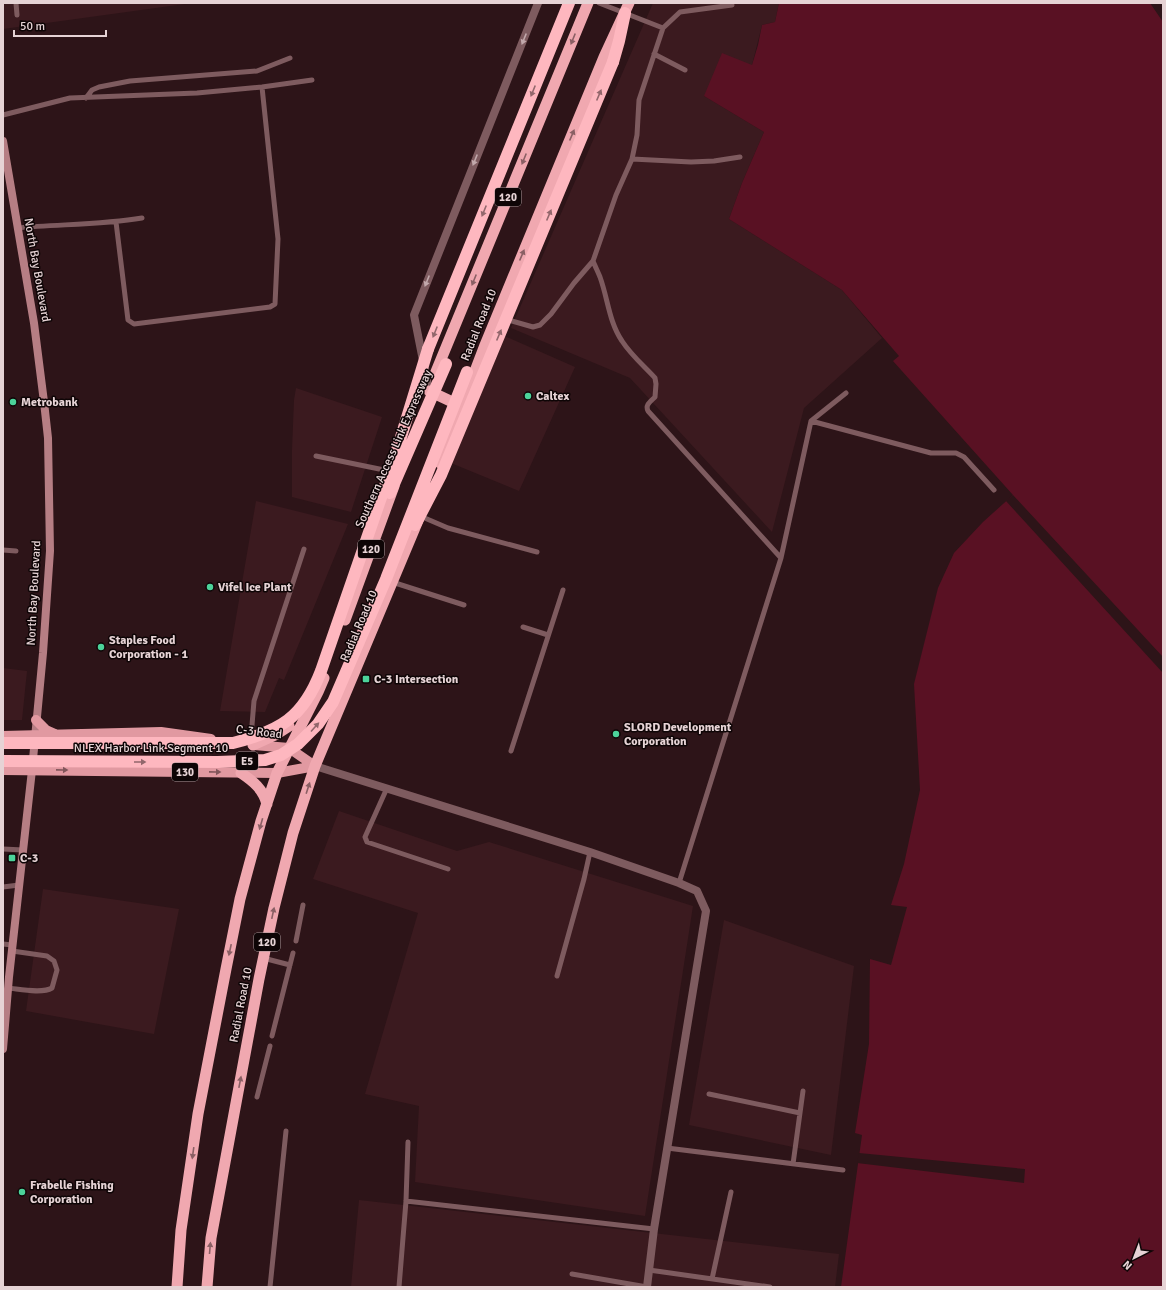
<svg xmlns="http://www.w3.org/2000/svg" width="1166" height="1290" font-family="Signika,sans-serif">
<rect width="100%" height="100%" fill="#2d1418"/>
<path fill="#3b1a1f" d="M 3,3 L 192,3 L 3,29 Z
M 653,3 L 779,3 L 775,22 L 762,25 L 752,65 L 704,96 L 764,132 L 742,183 L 729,219 L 842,290 L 882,338 L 804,408 L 772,532 L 630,378 L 511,328 Z
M 500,334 L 575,367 L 519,491 L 446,461 Z
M 296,388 L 382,417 L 351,512 L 292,497 L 292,450 L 294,400 Z
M 256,501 L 348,524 L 284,680 L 279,678 L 265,712 L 220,711 Z
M 3,668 L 27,671 L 22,720 L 3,720 Z
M 339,811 L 457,851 L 489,842 L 693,906 L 645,1216 L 415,1182 L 419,1106 L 365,1094 L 418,913 L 313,879 Z
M 43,889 L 179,909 L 154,1034 L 26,1011 Z
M 724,920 L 854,966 L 831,1155 L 689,1125 Z
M 359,1200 L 839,1254 L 835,1287 L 351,1287 Z"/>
<path fill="#591123" d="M 779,3 L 1150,3 L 1163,22 L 1163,1287 L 841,1287 L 862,1135 L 855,1133 L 869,1044 L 870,959 L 891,965 L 907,907 L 891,905 L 904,864 L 920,790 L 914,684 L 938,588 L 954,553 L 983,522 L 1013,495 L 893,361 L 899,356 L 842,290 L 729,219 L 742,183 L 764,132 L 704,96 L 722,53 L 752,65 L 758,45 L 762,25 L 775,22 Z"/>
<path fill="#2d1418" d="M 1013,495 L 1163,657 L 1163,673 L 1006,501 Z
M 859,1153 L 1025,1169 L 1024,1183 L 857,1163 Z"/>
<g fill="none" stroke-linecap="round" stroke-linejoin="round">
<path stroke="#7e5b5f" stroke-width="5" d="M 16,3 L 17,15
M 599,3 L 663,28
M 732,5 L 680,12 L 663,28 L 639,100 L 637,135 L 632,159 L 616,195 L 593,261 C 595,266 598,272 600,277 C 608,299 609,322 622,341 C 631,355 644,366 655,378 L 656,384 L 655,397 C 650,402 645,405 648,411 L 781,558 L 811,421 L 846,393
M 654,54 L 685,70
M 86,98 L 92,90 L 99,87 L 130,81 L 257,71 L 290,58
M 3,115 L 70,98 L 197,93 L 262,87 L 312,80
M 632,159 L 691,162 L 714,161 L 740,157
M 116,222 L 128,320 L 134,324 L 270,307 L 275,304 L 278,239 L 262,87
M 17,228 C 59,224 101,225 142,218
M 505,319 L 533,327 L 540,325 L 551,314 L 574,283 L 593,261
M 811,421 L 931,453 L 956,453 L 964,457 L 994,490
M 316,456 L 389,471
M 420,516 L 448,528 L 537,552
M 3,550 L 16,551
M 392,582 L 464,605
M 523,627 L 548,635
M 251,737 L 254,701 L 304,549
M 511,751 L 563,590
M 387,788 L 365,837 L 367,842 L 448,869
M 3,849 L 23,850
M 679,883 L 781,558
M 3,887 L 19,885
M 296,941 L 303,905
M 3,944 L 12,945
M 263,958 L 290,965
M 557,976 L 584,879 L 590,852
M 8,988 C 19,989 42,994 52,988 L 57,970 L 54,961 L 47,956 L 12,951
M 272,1036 L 293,953
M 709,1094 L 800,1113
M 257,1097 L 270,1046
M 667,1148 L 843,1170
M 793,1164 L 803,1091
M 406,1201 L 654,1229
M 649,1270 L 770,1287
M 572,1274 L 647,1287
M 712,1279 L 731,1192
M 270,1287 L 286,1131
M 399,1287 L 406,1201 L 408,1142"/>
<path stroke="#7e5b5f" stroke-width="8" d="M 429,391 L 414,315 L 538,3
M 315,766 L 590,852 L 679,883 L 697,891 L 706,911 L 654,1229 L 647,1287"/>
<path stroke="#b67e84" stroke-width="8" d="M 3,141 L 34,323 L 44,402 L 48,438 L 50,551 L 43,653 L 32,770 L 9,977 L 3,1049"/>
<path stroke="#e199a1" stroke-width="10" d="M 36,720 L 46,730 L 55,734
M 3,736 L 161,732 L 211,739
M 253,745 L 289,748 L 315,766
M 3,770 L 277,773 L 315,766"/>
<path stroke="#f0a8b0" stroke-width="11" d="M 435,374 L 588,3
M 429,391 L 461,406
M 440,463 L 485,345 L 604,57 L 629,3
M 345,620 L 394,486
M 253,745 L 275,735 L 289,726
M 241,773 C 253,781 263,789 267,804
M 177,1287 L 181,1230 L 198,1114 L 226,969 L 240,899 L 261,821 L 277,773 L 318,692 L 324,678
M 207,1287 L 211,1238 L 259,979 L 274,908 L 293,833 L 315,766 L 419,518"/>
<path stroke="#feb7bf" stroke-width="12" d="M 613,62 L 619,41 L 625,13
M 428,349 L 569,3"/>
<path stroke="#feb7bf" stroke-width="12" d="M 390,493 L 446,364
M 415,525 L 441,475 L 613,62
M 3,743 L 233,743 C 280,731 303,718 321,671 L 394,460 L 428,349
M 3,761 L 218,762 L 265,760 L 281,755 L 298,744 L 318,724 L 333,702 L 386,579 L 467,372"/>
</g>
<defs><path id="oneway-solid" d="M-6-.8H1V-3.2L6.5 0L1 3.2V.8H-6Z"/></defs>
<g fill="#c2a9ac">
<use href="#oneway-solid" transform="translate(524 39) rotate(112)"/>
<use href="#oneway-solid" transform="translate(475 160) rotate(112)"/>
<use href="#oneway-solid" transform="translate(427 281) rotate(112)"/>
</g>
<g fill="#8a5f64">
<use href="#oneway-solid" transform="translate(573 39) rotate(112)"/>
<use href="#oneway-solid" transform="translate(572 135) rotate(-67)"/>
<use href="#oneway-solid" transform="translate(524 159) rotate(112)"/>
<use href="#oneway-solid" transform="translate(522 255) rotate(-67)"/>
<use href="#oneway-solid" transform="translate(474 280) rotate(112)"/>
<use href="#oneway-solid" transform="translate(308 788) rotate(-72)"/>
<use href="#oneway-solid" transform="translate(261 824) rotate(106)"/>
<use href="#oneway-solid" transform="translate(273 913) rotate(-78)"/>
<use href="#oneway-solid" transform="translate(230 950) rotate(102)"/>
<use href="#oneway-solid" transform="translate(240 1082) rotate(-79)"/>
<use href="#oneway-solid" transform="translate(193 1153) rotate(98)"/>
<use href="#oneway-solid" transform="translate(210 1248) rotate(-85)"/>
</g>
<g fill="#92676c">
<use href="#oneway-solid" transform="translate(533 91) rotate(112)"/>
<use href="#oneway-solid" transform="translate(599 95) rotate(-67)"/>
<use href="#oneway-solid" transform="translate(484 211) rotate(112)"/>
<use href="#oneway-solid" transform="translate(549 215) rotate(-67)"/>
<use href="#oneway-solid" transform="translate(435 332) rotate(112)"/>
<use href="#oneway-solid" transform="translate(499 335) rotate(-67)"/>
<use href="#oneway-solid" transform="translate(315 727) rotate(-48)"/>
<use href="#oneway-solid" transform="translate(140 762)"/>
</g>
<g fill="#82565b">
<use href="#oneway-solid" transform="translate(62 770) rotate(1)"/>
<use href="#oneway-solid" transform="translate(215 772) rotate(1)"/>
</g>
<g fill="#4cd39a" stroke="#0e0506" stroke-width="1.5">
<circle cx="528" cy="396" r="4"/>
<circle cx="13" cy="402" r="4"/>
<circle cx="210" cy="587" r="4"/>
<circle cx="101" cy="647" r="4"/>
<rect x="362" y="675" width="8" height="8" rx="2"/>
<circle cx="616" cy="734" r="4"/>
<rect x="8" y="854" width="8" height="8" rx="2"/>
<circle cx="22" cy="1192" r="4"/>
</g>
<g text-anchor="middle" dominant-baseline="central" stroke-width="3" stroke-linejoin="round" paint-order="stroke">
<g fill="#0e0506" stroke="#a59597" stroke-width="1">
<rect x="495" y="188" width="26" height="18" rx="3"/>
<rect x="358" y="540" width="26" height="18" rx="3"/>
<rect x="236" y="752" width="22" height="18" rx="3"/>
<rect x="172" y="763" width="26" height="18" rx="3"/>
<rect x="254" y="933" width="26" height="18" rx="3"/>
</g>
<g font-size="11" font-weight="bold" fill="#e6d3d5">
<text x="508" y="197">120</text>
<text x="371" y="549">120</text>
<text x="247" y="761">E5</text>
<text x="185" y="772">130</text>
<text x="267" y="942">120</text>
</g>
<g font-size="12" fill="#e6d3d5" stroke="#0e0506">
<text transform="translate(37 270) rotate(80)">North Bay Boulevard</text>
<text transform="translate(479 325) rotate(-68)">Radial Road 10</text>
<text transform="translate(394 449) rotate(-66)">Southern Access Link Expressway</text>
<text transform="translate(34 593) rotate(-87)">North Bay Boulevard</text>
<text transform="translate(359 626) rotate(-67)">Radial Road 10</text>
<text transform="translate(259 732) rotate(7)">C-3 Road</text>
<text x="151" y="748">NLEX Harbor Link Segment 10</text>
<text transform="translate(241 1005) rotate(-79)">Radial Road 10</text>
</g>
<g font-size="12" font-weight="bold" fill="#e6d3d5" stroke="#0e0506" text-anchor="start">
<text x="536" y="396">Caltex</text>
<text x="21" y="402">Metrobank</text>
<text x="218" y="587">Vifel Ice Plant</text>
<text x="109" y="640">Staples Food<tspan x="109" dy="14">Corporation - 1</tspan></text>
<text x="374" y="679">C-3 Intersection</text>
<text x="624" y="727">SLORD Development<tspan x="624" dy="14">Corporation</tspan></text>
<text x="20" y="858">C-3</text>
<text x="30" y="1185">Frabelle Fishing<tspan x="30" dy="14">Corporation</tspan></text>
</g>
</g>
<rect width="1166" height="1290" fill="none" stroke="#e6d3d5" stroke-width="8"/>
<g transform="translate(1134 1258) rotate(222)" stroke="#0e0506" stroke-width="3" paint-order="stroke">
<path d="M0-3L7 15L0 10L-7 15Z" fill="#e6d3d5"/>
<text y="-6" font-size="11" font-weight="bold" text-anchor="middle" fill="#e6d3d5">N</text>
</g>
<path d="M14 30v6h92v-6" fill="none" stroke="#e6d3d5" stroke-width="2"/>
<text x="20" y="30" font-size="12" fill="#e6d3d5" stroke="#0e0506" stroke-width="3" paint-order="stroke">50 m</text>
</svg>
